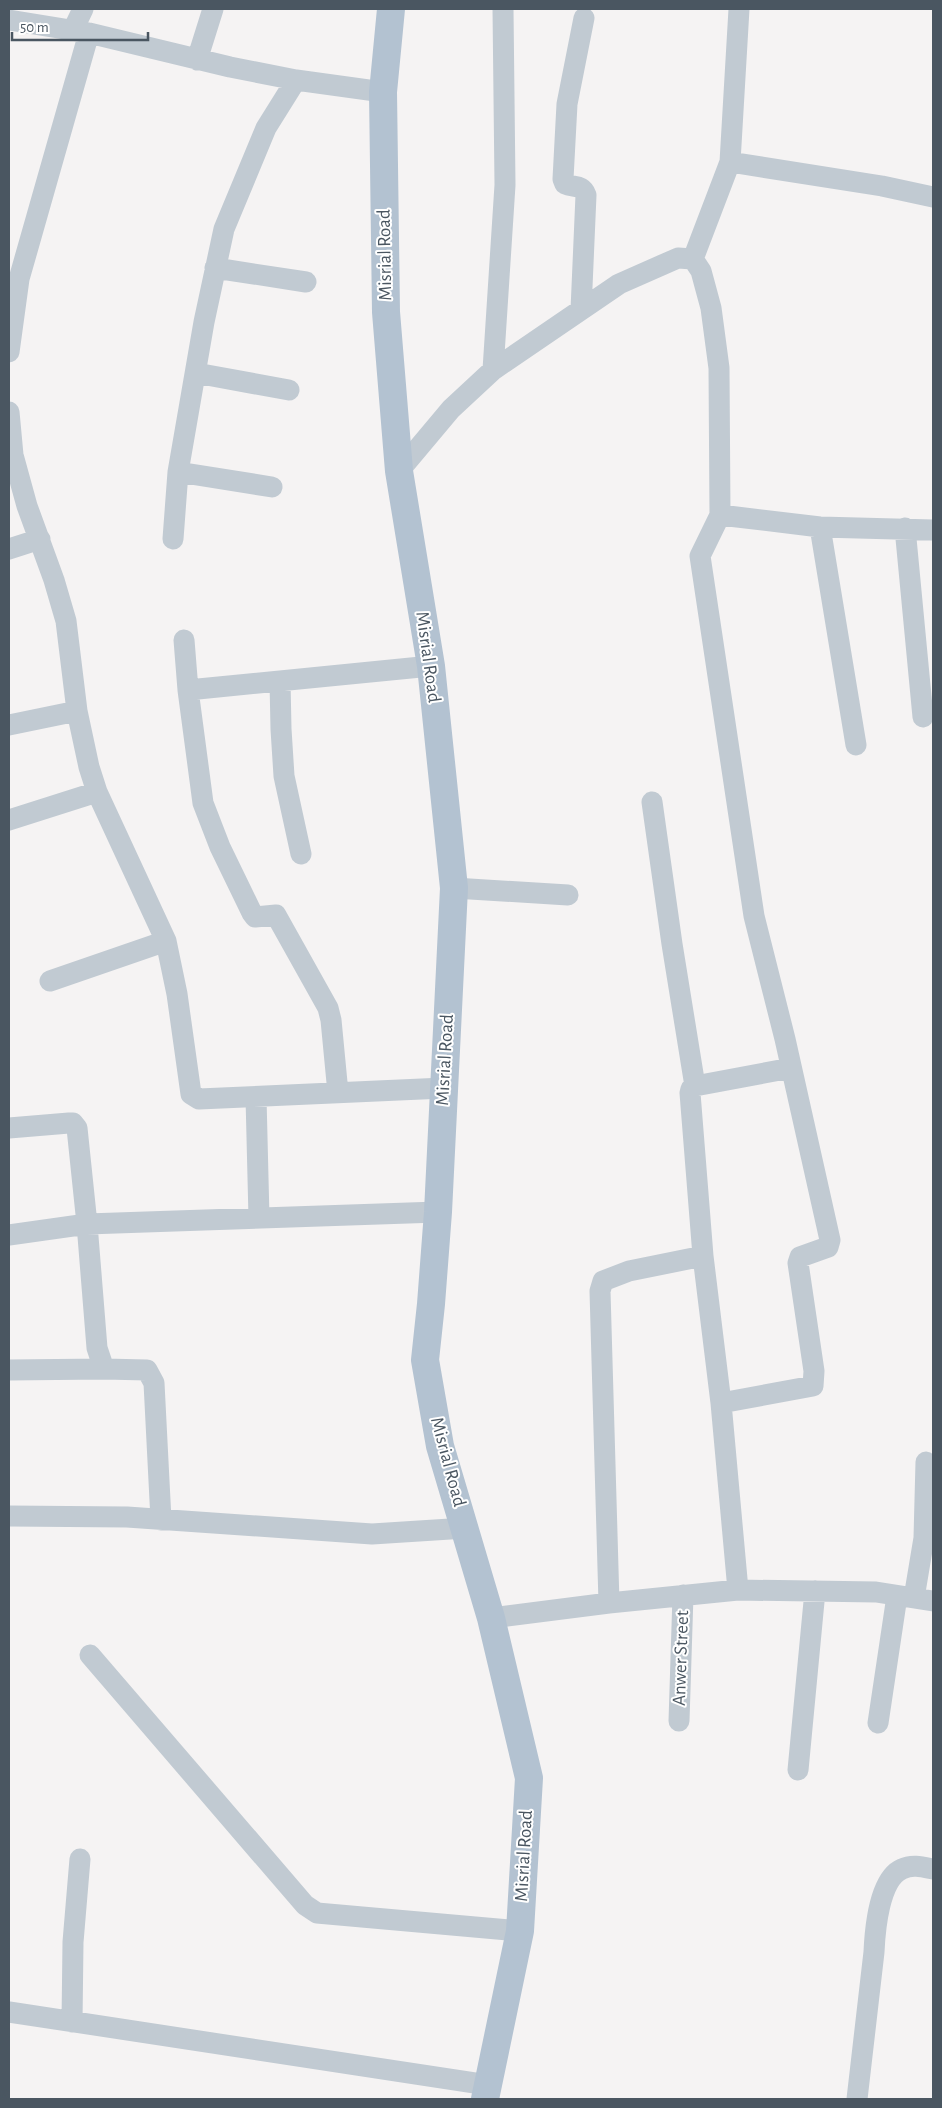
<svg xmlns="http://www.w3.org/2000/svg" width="942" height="2108" font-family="'Alegreya Sans',sans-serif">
<rect width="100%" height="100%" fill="#f5f3f3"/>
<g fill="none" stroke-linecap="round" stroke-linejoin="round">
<path stroke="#c1cad2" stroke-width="21" d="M 9,20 L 89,33 L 230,67 L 296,80 L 383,92
M 73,30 L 83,9
M 197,60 L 213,9
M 730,162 L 882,186 L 933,197
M 693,259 L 730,162 L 739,9
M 215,268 L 306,282
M 581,310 L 586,195 C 582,184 574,188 565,184 L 563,179 L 567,104 L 584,18
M 9,352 L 19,279 L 89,33
M 493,370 L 505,185 L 503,9
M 196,373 L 289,390
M 9,412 L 13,455 L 27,506 L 54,580 L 66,621 L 77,711 L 89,767 L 97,792 L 166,941 L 177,994 L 191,1094 L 199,1099 L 444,1088
M 399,471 L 451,409 L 493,370 L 619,284 L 678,258 L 693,259 L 701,271 L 711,308 L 719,368 L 720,515 L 700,556 L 754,916 L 785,1039 L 830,1240 L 828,1247 L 800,1257 L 798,1263 L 814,1371 L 813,1386 L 721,1403
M 178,472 L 272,487
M 720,515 L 820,527 L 933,530
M 820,527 L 856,745
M 905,528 L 923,717
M 173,539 L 178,472 L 204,322 L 224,229 L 266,128 L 296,80
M 9,549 L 40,539
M 184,640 L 188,690 L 203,803 L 220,847 L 252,913 L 255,917 L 276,915 L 328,1008 L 331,1020 L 338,1093
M 280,681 L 281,729 L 284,776 L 301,854
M 188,690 L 431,666
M 9,725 L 77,711
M 652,802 L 672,944 L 695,1086
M 9,820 L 97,792
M 454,888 L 568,895
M 50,981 L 166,941
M 256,1097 L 259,1218
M 9,1128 L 69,1123 L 73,1123 L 77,1128 L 87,1224 L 97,1348 L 104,1369 L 147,1370 L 154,1383 L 161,1520
M 9,1235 L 87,1224 L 438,1212
M 9,1370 L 104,1369
M 9,1516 L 127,1517 L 372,1534 L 466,1528
M 738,1590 L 721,1403 L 703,1256 L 690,1093 L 691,1089 L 695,1086 L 791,1068
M 914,1598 L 924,1538 L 926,1462
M 609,1603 L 600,1291 L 603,1281 L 629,1271 L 703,1256
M 491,1618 L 609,1603 L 738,1590 L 876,1592 L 933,1601
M 90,1655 L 305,1905 L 317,1913 L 520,1931
M 679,1721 L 683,1595
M 878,1723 L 897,1596
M 798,1770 L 815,1591
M 9,2012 L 488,2085
M 72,2022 L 73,1942 L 80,1859
M 857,2099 L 874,1952 C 875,1930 879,1879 902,1869 C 912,1864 923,1867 933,1869"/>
<path stroke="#b3c2d1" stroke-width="28" d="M 391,9 L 383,92 L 386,312 L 399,471 L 431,666 L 454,888 L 438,1212 L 431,1304 L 425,1360 L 440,1446 L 491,1618 L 529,1778 L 520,1931 L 485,2099"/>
</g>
<g text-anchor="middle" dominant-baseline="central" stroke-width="4" stroke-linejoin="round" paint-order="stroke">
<g font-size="19" fill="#4a5661" stroke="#fff">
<text transform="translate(385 255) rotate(-91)">Misrial Road</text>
<text transform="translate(428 657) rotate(82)">Misrial Road</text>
<text transform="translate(445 1060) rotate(-87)">Misrial Road</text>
<text transform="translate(448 1462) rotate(75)">Misrial Road</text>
<text transform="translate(681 1658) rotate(-88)">Anwer Street</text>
<text transform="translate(524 1856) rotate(-87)">Misrial Road</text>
</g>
</g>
<rect width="942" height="2108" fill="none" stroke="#4a5661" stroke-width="20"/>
<path d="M12 32v8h136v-8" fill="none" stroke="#4a5661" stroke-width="2.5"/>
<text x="20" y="32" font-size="15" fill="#4a5661" stroke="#ffffff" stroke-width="4" paint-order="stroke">50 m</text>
</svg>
